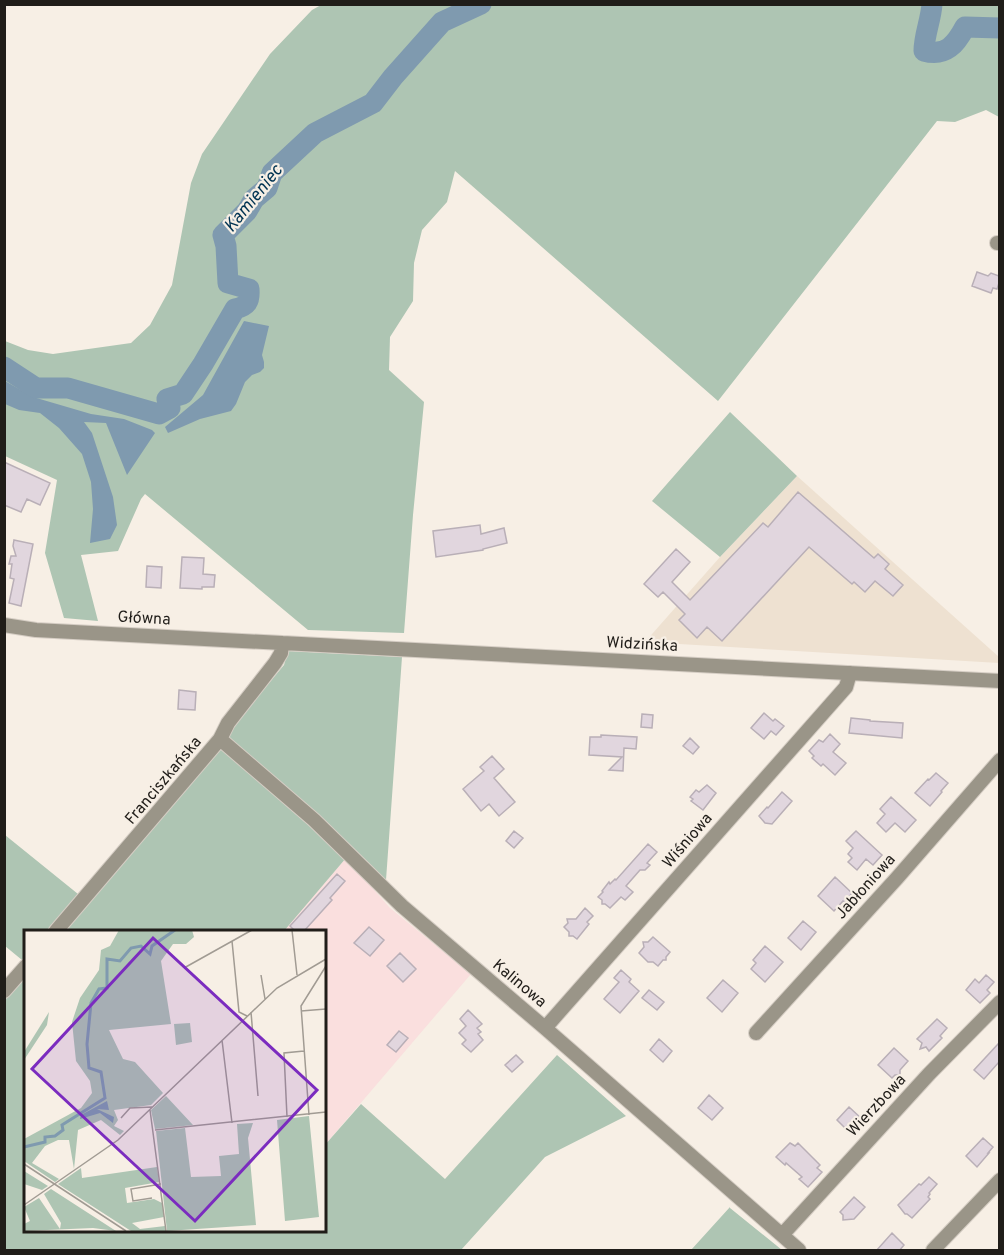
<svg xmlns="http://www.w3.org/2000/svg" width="1004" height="1255" font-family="Overpass,sans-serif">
<rect width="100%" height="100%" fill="#f7efe5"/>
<path fill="#fadfde" d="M 346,858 L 390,908 L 471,974 L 324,1146 L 324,931 L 284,931 Z"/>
<path fill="#eee1d1" d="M 797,476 L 999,657 L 999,663 L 645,642 L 720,557 Z"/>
<path fill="#aec5b3" d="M 321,5 L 999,5 L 999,117 L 986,110 L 955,122 L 937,121 L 718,401 L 455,171 L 447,202 L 422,230 L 414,263 L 413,301 L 390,337 L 389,370 L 424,402 L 413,515 L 404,633 L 308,630 L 145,494 L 141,499 L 118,551 L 81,555 L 98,621 L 64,618 L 45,553 L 57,480 L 5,456 L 5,341 L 28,350 L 53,354 L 131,343 L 150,325 L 172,285 L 191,183 L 202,154 L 270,54 L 312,10 Z
M 730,412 L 797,476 L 720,557 L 652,501 Z
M 288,651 L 402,657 L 386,880 L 329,824 L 229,738 L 230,730 L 284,665 Z
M 220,748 L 346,858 L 284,931 L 64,931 Z
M 5,835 L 78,894 L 46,931 L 26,931 L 25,956 L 22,960 L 5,946 Z
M 25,976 L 26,1230 L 324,1230 L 324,1146 L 361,1104 L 445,1179 L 557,1055 L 626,1116 L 545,1157 L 461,1250 L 5,1250 L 5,1000 Z
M 730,1207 L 730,1208 L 782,1250 L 691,1250 Z"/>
<path fill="#7f9aaf" d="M 244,321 L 269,326 L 262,355 L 264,362 L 264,368 L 260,372 L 252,375 L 245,382 L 236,404 L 231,411 L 200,419 L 168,433 L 165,427 L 203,395 Z
M 5,381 L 33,397 L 91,414 L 124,419 L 152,430 L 155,433 L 127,475 L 106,423 L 84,422 L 92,433 L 113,497 L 117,525 L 110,539 L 90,543 L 93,509 L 91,482 L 82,454 L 59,428 L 40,413 L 19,410 L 5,404 Z"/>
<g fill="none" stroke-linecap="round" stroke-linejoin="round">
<path stroke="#7f9aaf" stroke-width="21" d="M 932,4 C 931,20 924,35 924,51 C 946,57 956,44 965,27 L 1000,28
M 4,367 L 36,388 L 68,388 L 159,414 L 170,408 L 167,399 L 183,394 L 203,364 L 235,309 C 247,306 250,302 249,289 L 228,283 L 226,246 L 223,235 L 247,211 L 254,199 L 267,188 L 272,173 L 315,133 L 373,103 L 393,77 L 442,22 L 481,4"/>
</g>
<path fill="#e1d6de" stroke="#b9afb7" stroke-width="1.5" d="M 977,272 L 988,276 L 991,273 L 999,276 L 999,283 L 997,289 L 993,288 L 991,293 L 972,286 Z
M 4,462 L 50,483 L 40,505 L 27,499 L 21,512 L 4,505 Z
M 798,492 L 874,558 L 878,554 L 889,564 L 885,569 L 903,585 L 893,596 L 875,581 L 865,592 L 854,582 L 852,584 L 809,547 L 722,641 L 707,627 L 697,638 L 679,620 L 685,614 L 663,592 L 658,597 L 644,584 L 676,549 L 690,562 L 672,582 L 690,600 L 763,523 L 768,527 Z
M 480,525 L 481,534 L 504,528 L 507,543 L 483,549 L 483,550 L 436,557 L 433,531 Z
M 14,540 L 33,544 L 21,606 L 9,603 L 14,579 L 10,578 L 12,564 L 9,564 L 11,556 L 16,556 L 13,546 Z
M 182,557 L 204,558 L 203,574 L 215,575 L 214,587 L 202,587 L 202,589 L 180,588 Z
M 147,566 L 162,567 L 161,588 L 146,587 Z
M 179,690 L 196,692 L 195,710 L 178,709 Z
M 764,713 L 773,721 L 775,719 L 784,726 L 776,735 L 771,731 L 764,739 L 751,728 Z
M 642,714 L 653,715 L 652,728 L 641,727 Z
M 851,718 L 870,720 L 870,721 L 903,723 L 902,738 L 849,733 Z
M 830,734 L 840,744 L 833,752 L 846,763 L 835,775 L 823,764 L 821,766 L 812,758 L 814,756 L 809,751 L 819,740 L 823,742 Z
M 601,735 L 637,737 L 636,749 L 624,748 L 623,771 L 609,770 L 622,757 L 589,755 L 590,737 L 601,737 Z
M 690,738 L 699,747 L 693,754 L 683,746 Z
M 492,756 L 504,769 L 494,778 L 515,802 L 499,816 L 489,804 L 481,811 L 463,789 L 484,771 L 480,767 Z
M 936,773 L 948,783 L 941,791 L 942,792 L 930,806 L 915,793 L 928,779 L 929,780 Z
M 707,785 L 716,793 L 703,810 L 691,801 L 693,799 L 690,797 L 696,790 L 699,792 Z
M 782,792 L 792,801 L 772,824 L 765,823 L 759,816 L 767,807 L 768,808 Z
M 891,797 L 916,820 L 905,832 L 895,823 L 886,832 L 877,823 L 885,814 L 880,809 Z
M 514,831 L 523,838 L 514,848 L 506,841 Z
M 856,831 L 882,855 L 873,865 L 866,859 L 857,870 L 848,862 L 852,858 L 848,854 L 853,848 L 846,841 Z
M 648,844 L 657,852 L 647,863 L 650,865 L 645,870 L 640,870 L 626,886 L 633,892 L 625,900 L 621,897 L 610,908 L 605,904 L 602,904 L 602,900 L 598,897 L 603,892 L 602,891 L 609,882 L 610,884 L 615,879 L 616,880 Z
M 337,874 L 345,881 L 330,898 L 332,900 L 304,931 L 295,931 L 290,926 Z
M 835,877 L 852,893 L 845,902 L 843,901 L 834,911 L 818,896 Z
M 585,908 L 593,916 L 587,922 L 589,924 L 577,939 L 573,936 L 569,936 L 569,932 L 564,927 L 568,923 L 567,919 L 576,919 Z
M 803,921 L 816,932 L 801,950 L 788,938 Z
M 369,927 L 384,940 L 370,956 L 354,943 Z
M 653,937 L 670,952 L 666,957 L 666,960 L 663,960 L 658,966 L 653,962 L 648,962 L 639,953 L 644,947 L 643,942 L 648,942 Z
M 765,946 L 783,962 L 765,982 L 751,969 L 756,963 L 753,960 Z
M 400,953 L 416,969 L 403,982 L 387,966 Z
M 621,970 L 631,979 L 629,982 L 639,991 L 620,1013 L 604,999 L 619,982 L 614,978 Z
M 986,975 L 994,982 L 987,990 L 990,993 L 980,1003 L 966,990 L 975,979 L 979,983 Z
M 723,980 L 738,993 L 722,1012 L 707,998 Z
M 649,990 L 664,1002 L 657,1010 L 642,998 Z
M 468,1010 L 482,1024 L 477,1028 L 481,1032 L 478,1034 L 483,1040 L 471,1052 L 462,1044 L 466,1040 L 459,1033 L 466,1026 L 460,1019 Z
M 937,1019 L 947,1028 L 940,1036 L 942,1038 L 929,1051 L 926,1047 L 920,1049 L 922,1043 L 917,1039 Z
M 399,1031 L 408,1038 L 396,1052 L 387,1045 Z
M 659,1039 L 672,1051 L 663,1062 L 650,1050 Z
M 999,1043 L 999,1062 L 984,1079 L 974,1070 Z
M 894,1048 L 908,1061 L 900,1070 L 900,1075 L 895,1075 L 892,1078 L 878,1065 Z
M 516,1055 L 523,1062 L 512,1072 L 505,1065 Z
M 709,1095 L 723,1108 L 712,1120 L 698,1108 Z
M 849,1107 L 862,1119 L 849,1132 L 837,1120 Z
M 983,1138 L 993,1147 L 988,1153 L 989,1153 L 977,1167 L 966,1156 Z
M 790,1143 L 795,1146 L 798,1143 L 820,1165 L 817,1168 L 822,1172 L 808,1187 L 799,1179 L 802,1177 L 786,1163 L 785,1165 L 776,1157 Z
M 929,1177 L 937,1184 L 929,1193 L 930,1194 L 928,1197 L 930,1199 L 912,1218 L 907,1214 L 905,1214 L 898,1205 L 919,1184 L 921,1185 Z
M 854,1197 L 865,1207 L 854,1219 L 843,1220 L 843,1215 L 840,1212 Z
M 892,1233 L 904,1245 L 899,1251 L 876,1251 Z"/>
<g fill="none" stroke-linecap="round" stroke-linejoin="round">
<defs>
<path id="minor" d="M 997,243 L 1000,243
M 4,625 L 36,630 L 1000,681
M 220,739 L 314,820 L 402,906 L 545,1028 L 799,1250
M 56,931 L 220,739 L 228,723 L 275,663 L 281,653 L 282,643
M 4,991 L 26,966
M 545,1028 L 846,687 L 850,673
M 756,1033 L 897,878 L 1000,760
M 782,1235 L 929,1074 L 1000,1002
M 933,1250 L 1000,1180"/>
</defs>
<use href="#minor" stroke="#d5cdc4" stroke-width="16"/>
<use href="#minor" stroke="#9a9588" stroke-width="14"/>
</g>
<g text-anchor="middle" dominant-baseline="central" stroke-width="4.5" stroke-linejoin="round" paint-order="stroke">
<g font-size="16" fill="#201d19" stroke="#f7efe5">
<text transform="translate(144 619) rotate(3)">Główna</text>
<text transform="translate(642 645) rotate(3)">Widzińska</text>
<text transform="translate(164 781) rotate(-50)">Franciszkańska</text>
<text transform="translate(688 841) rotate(-49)">Wiśniowa</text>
<text transform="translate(866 887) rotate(-48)">Jabłoniowa</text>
<text transform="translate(519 984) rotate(40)">Kalinowa</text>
<text transform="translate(877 1106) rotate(-47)">Wierzbowa</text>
</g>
<g font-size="18" font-style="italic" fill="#013352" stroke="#f7efe5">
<text transform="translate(254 199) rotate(-51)">Kamieniec</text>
</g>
</g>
<g transform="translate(24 930)">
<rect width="302" height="302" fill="#f7efe5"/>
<path d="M 95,0 L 168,0 L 170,7 L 162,14 L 149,14 L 137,31 L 147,94 L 85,100 L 99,129 L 111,132 L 139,163 L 127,175 L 90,180 L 94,190 L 90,196 L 100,201 L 96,205 L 77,190 L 54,200 L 50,239 L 45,210 L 34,210 L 21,216 L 8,233 L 35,249 L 31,252 L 0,231 L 0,209 L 57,178 L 68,163 L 66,151 L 52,131 L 48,92 L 56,68 L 75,40 L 77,20 L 86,16 ZM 25,82 L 23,95 L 0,130 L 0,122 ZM 166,93 L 168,112 L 152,115 L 150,94 ZM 142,166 L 169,195 L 131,199 L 127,180 ZM 285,186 L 295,287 L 261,291 L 253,190 ZM 229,193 L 224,208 L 232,295 L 143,301 L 132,201 L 161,198 L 167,247 L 197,246 L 195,226 L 215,224 L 213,194 ZM 133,237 L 135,252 L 101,258 L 103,273 L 130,269 L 138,273 L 140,287 L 108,293 L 116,299 L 141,296 L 142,301 L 107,301 L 34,254 L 57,238 L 58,248 ZM 0,241 L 24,256 L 18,260 L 0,254 ZM 27,259 L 92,301 L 69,298 L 0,301 L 0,294 L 6,291 L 0,277 L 15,268 L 36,299 L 37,293 L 20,264 Z" fill="#aec5b3"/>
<path d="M 83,171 L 85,180 L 73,179 L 90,187 L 89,193 L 76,183 L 56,189 L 57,185 Z" fill="#7f9aaf"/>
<path fill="none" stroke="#7f9aaf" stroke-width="3" d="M 0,217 L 21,212 L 21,207 L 31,206 L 39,200 L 38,195 L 81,168 L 77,142 L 65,138 L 63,114 L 67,73 L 75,59 L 83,58 L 83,29 L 96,31 L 107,18 L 117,16 L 126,24 L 128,16 L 151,0"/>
<path fill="none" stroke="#a19b93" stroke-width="1.5" d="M 268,0 L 273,45M 208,11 L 215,82 L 223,86M 160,38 L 228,0M 237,45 L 241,69M 277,81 L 302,79M 227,82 L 234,166M 198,110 L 208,193M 126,180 L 142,301M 285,185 L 277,76 L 302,36M 263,187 L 260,123 L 280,121M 97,188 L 106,178 L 128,177M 131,200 L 302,182M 0,234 L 102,301M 128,268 L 109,271 L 107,259 L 137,254M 0,275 L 94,210 L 253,58 L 302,29"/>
<path fill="#7b2cbf" fill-opacity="0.15" stroke="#7b2cbf" stroke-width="3" d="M 129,8 L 293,160 L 171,291 L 8,139 Z"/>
<rect width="302" height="302" fill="none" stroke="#201d19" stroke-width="3"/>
</g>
<rect width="1004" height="1255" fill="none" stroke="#201d19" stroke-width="12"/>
</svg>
